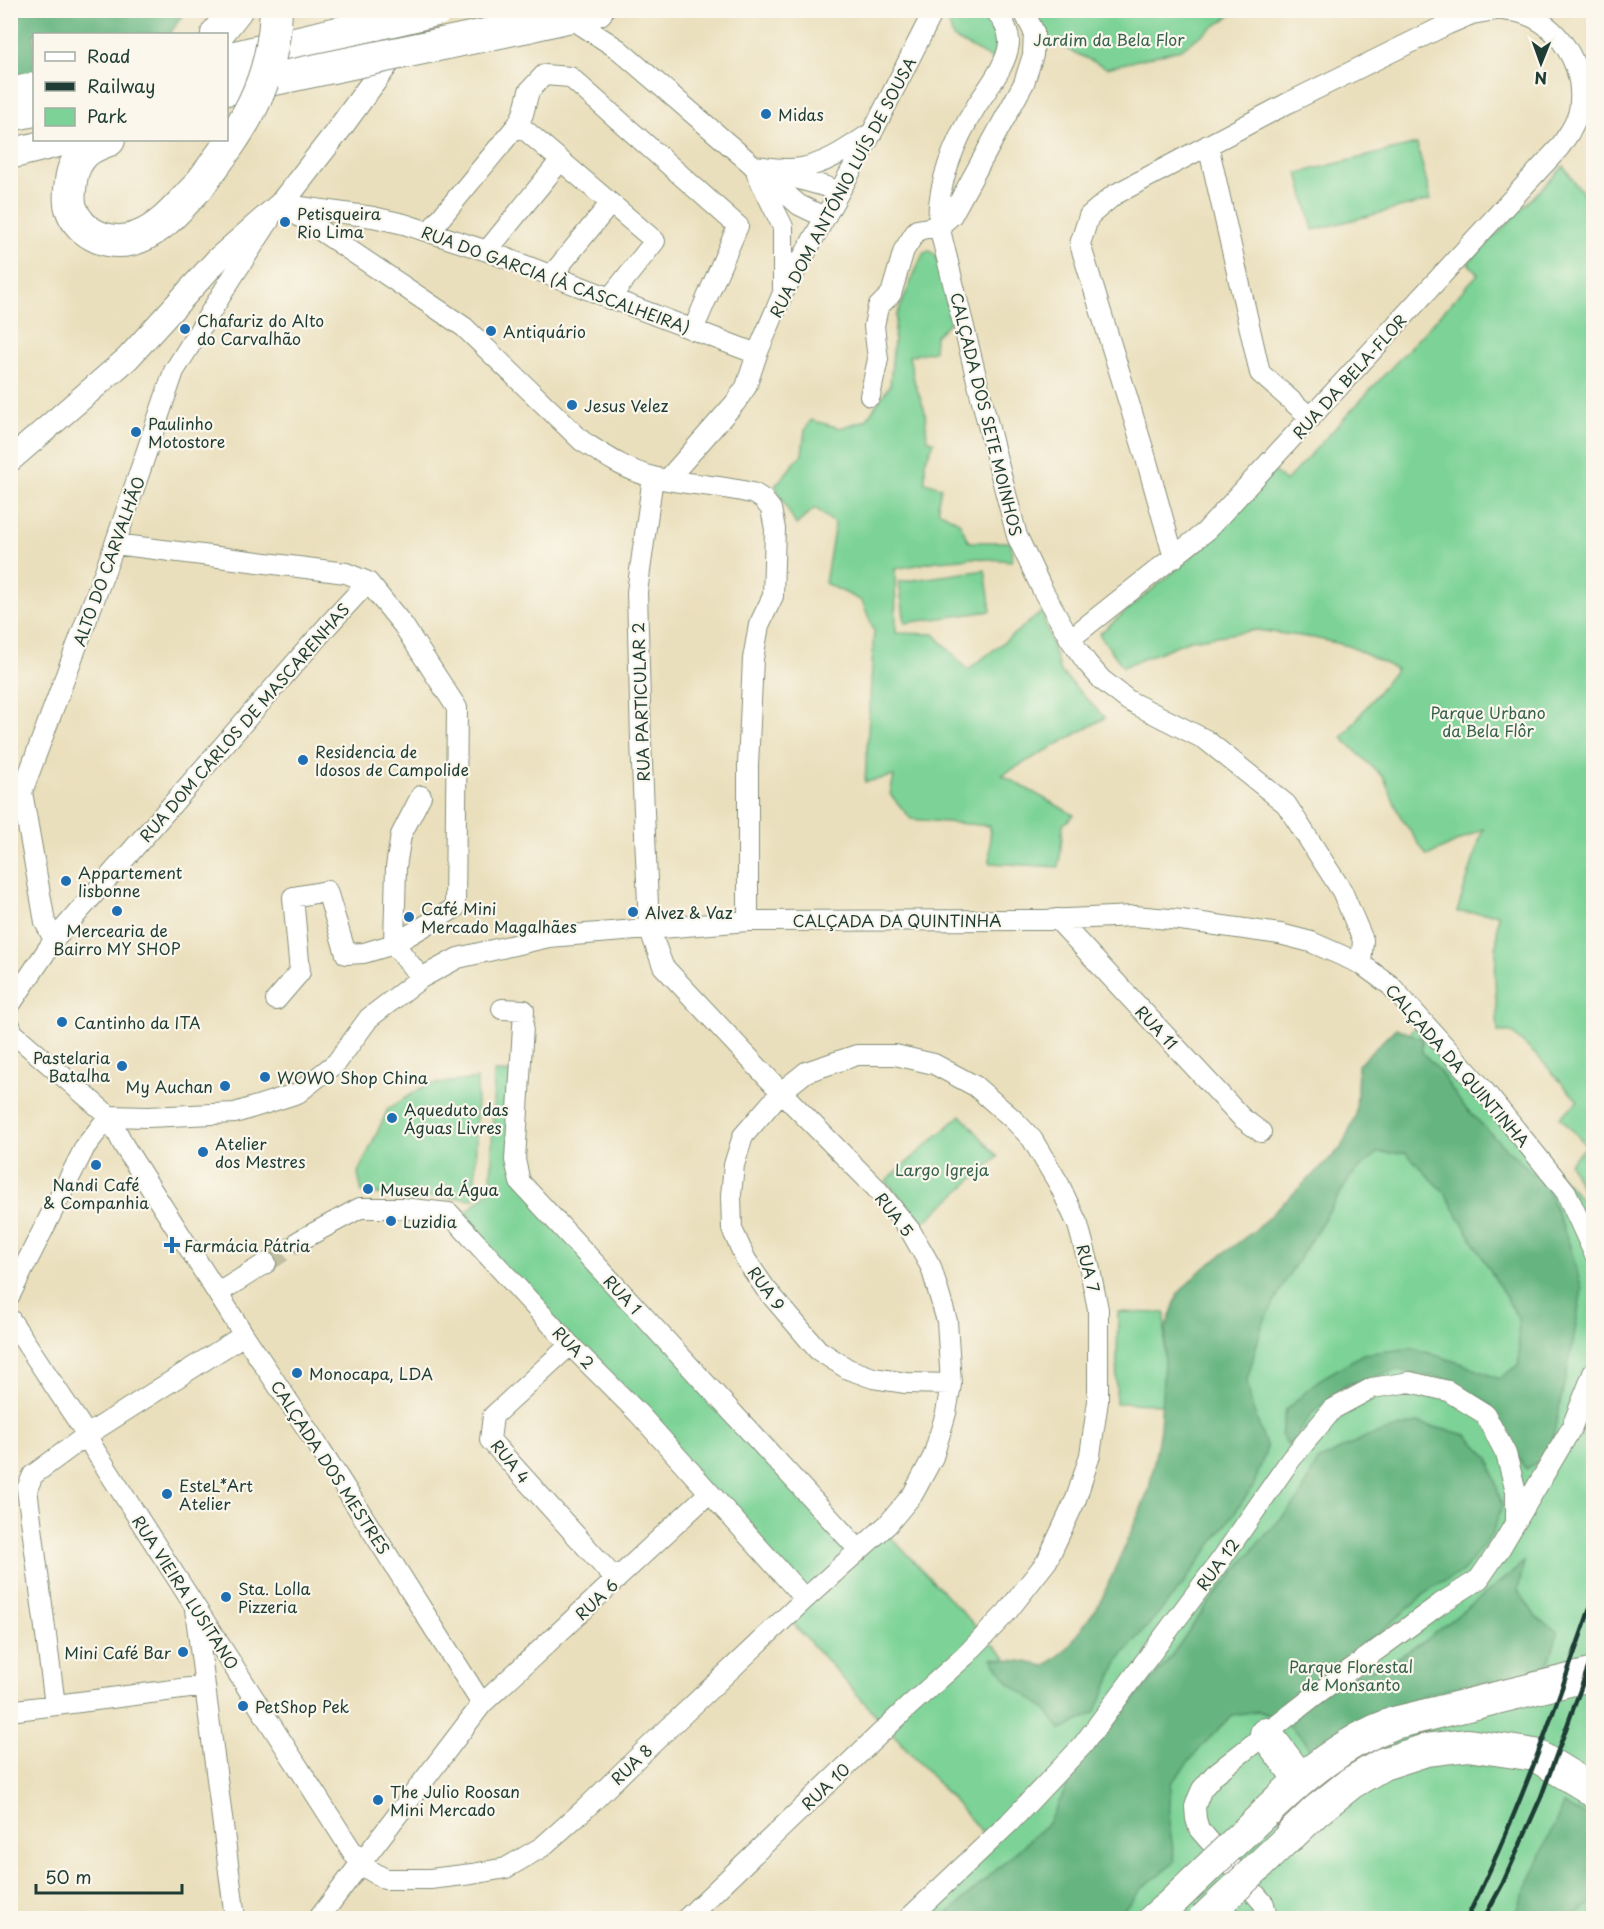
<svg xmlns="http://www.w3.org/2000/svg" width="1604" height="1929" font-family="'Playpen Sans',sans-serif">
<rect width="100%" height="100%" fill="#fbf7ec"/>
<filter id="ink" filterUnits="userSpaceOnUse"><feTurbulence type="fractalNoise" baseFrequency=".0167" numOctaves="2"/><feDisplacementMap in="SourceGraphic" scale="12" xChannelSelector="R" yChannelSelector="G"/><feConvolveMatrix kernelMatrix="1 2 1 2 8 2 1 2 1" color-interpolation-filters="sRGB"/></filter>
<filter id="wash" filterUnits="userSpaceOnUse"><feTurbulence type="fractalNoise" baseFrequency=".008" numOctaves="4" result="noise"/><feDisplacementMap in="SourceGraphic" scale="24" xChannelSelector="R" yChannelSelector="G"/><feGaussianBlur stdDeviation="1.35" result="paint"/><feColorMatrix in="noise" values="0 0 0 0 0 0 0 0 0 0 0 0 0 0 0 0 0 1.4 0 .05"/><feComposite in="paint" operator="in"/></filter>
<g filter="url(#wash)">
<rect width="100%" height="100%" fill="#eadfbc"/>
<path fill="#7dd397" stroke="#4e8866" stroke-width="1.5" d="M 1031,11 L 1237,11 L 1181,49 L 1107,68 L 1043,38 Z
M 959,16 L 976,16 L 990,22 L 1001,45 L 994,60 L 953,38 L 949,23 Z
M 1417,144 L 1431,200 L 1313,230 L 1298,173 Z
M 1564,166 L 1576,185 L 1594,203 L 1593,1918 L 908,1918 L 990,1841 L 789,1619 L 809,1598 L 455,1223 L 491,1189 L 494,1072 L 521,1073 L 522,1179 L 864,1548 L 884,1530 L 1046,1700 L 1084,1659 L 1166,1472 L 1375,1129 L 1359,1086 L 1420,1022 L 1592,1211 L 1569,1163 L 1587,1146 L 1560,1117 L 1578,1101 L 1540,1059 L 1511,1032 L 1498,1032 L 1495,978 L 1498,914 L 1457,912 L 1483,829 L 1427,856 L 1400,816 L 1384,778 L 1342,738 L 1396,669 L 1349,646 L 1314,638 L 1256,630 L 1190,640 L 1123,667 L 1099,634 L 1208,543 L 1274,471 L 1285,482 L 1478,274 L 1468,263 Z
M 930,251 L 936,255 L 953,319 L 935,336 L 934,351 L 909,356 L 915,384 L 925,411 L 927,439 L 934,442 L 925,462 L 925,482 L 941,487 L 938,503 L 939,511 L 959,522 L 969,542 L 1011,542 L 1012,561 L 975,558 L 937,561 L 895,569 L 896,633 L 934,634 L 968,670 L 1042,612 L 1060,671 L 1105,718 L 1002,775 L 1074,815 L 1063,825 L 1059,867 L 990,863 L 990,826 L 911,819 L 890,794 L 894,776 L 865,782 L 874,631 L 862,601 L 825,583 L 835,524 L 815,508 L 796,525 L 775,486 L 802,454 L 805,430 L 811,420 L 840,428 L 866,420 L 890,385 L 896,317 L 921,258 L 925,252 Z
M 985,570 L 991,611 L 905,623 L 899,582 Z
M 477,1079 L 475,1199 L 362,1193 L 358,1174 L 388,1109 L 426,1085 Z
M 961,1115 L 998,1157 L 923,1223 L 886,1181 Z
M 1118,1312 L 1165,1313 L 1163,1404 L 1116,1403 Z"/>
<path fill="#66b580" stroke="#42795a" stroke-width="1.5" d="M 25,10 L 185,11 L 170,34 L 34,34 L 34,75 L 11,80 L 10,11 L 15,11 L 21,15 Z
M 1396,1028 L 1422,1039 L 1422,1052 L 1438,1069 L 1461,1103 L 1501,1144 L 1546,1185 L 1569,1243 L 1582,1289 L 1573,1342 L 1549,1456 L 1526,1469 L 1513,1451 L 1505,1432 L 1491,1406 L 1451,1380 L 1397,1370 L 1345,1386 L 1312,1413 L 1289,1446 L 1281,1435 L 1286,1410 L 1319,1380 L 1363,1354 L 1413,1348 L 1460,1363 L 1499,1379 L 1519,1364 L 1518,1318 L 1445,1193 L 1406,1153 L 1377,1153 L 1351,1176 L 1287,1278 L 1262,1326 L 1247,1380 L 1251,1404 L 1267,1448 L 1253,1487 L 1181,1587 L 1120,1658 L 1095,1713 L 1062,1730 L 1044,1708 L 1008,1682 L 992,1658 L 1020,1661 L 1045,1666 L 1066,1650 L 1100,1603 L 1149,1490 L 1160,1429 L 1166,1328 L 1178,1294 L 1199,1272 L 1255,1230 L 1341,1148 L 1356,1115 L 1358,1065 Z
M 1417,1423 L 1467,1435 L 1489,1458 L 1502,1506 L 1492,1534 L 1463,1572 L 1433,1587 L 1394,1621 L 1343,1661 L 1351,1677 L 1389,1663 L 1425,1641 L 1524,1563 L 1518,1590 L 1536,1617 L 1558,1632 L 1548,1666 L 1517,1680 L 1479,1683 L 1427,1694 L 1364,1721 L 1311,1754 L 1304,1739 L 1283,1720 L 1258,1711 L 1232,1715 L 1204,1744 L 1171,1783 L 1169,1824 L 1175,1862 L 1142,1888 L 1116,1918 L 943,1918 L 1048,1823 L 1083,1757 L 1165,1665 L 1204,1609 L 1262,1539 L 1299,1499 L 1318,1461 L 1368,1436 Z
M 1563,1805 L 1593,1818 L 1593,1902 L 1571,1918 L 1513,1918 Z"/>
</g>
<g filter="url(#ink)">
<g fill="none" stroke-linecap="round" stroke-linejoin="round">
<path stroke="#c1bfa1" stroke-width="20" stroke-dasharray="20 10" stroke-linecap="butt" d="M 266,1263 L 299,1241"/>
<defs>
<path id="minor" d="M 995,10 C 1003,20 1010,31 1009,44 C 1006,66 989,86 977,105 C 956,138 935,187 939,226 L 991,437 L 1017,536 L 1042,589 L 1070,639 L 1087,663 L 1102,680 L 1129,701 L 1206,740 L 1286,804 L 1342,891 L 1363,940 L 1361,964
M 569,17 L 618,49 L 799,205 L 824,217
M 518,124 L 655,241 L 609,299
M 1208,145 L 1260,373 L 1311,418
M 753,166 C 768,167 786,171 801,168 C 826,164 847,149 868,135
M 757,174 L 783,227 L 783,289
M 781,174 L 827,187 L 838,192
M 281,204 L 464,327 L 582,441 C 604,455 627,471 653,477 C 686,485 722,485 755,494 L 763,499 L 771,509 L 775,529 L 773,596 L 759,625 L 753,659 L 748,765 L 748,921
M 286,205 L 373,217 L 404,224 L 487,251 L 757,354
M 429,232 L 518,124 L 523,114 L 529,91 L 544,75 L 570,77 L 738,226 L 693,330
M 487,251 L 560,161
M 551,276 L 610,204
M 870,396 L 878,359 L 874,326 L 878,307 L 891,294 L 904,250 L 917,230 L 939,226 L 952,215 L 1024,83 L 1033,55 L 1034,32 L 1023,10
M 668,479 L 735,403 L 746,387 L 757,354 L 783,293 L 872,133 L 934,10
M 115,544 L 346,573 L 368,582 L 403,625 L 457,708 L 455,908 L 394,944 L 421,978
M 1174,558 L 1145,455 L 1080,244 L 1089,216 L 1114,195 L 1288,103 L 1448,24 L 1472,14 L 1496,10
M 1070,639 L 1205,532 L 1559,148 C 1568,135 1580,119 1580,102 C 1583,64 1559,24 1521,13 C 1515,11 1508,11 1502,10
M 1057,919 L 1242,1118 L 1261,1132
M 54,940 L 45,922 L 22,792 L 115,544 L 174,371 L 233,276 L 269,221
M 276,1000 L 300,972 L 293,897 L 327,891 L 346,954 L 364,953 L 394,944 L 396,867 L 401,835 L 421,796
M 10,1005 L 54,940 L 330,623 L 368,582
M 502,1009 L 524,1010 L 515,1160 L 520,1182 L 859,1550
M 10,1025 L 13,1033 L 109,1116 L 124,1146 L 244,1335 L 321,1450 L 482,1704 L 319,1918
M 109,1116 L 148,1117 L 235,1113 L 298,1093 L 337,1062 L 369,1018 L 421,978 L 458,958 L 549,937 L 748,921 L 1045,920 L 1134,916 L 1181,920 L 1280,934 L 1311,942 L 1361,964 L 1390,985 L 1482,1088 L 1566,1192 L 1594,1253
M 299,1241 L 360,1208 L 402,1208 L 449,1213 L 570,1345 L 639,1414 L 805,1599
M 218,1293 L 266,1263
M 10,1295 L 85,1147 L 109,1116
M 10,1319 L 87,1435 L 94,1449 L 361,1865 L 385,1879 L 430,1879 L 472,1874 L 506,1868 L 542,1847 L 586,1808 L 636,1759 L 805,1599 L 888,1524 L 913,1494 L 933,1457 L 946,1413 L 951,1384 L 947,1321 L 931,1267 L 910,1230 L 876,1188 L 781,1092 L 663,966 L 649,928 L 641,741 L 637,592 L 653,477
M 570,1345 L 493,1416 L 490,1440 L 616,1580
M 195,1609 L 235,1918
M 482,1704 L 709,1493
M 55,1705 L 27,1489 L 33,1475 L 87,1435 L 244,1335
M 17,1710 L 205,1686
M 687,1918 L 909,1706 L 965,1656 L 1007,1612 L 1047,1561 L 1076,1499 L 1090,1455 L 1098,1401 L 1098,1309 L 1089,1265 L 1078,1225 L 1059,1184 L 1032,1139 L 1013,1119 L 975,1086 L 934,1064 L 895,1055 L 857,1055 L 806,1072 L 781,1092 L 743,1136 L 734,1165 L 731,1195 L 732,1229 L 746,1260 L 765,1288 L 818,1350 L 848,1369 L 873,1378 L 906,1383 L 951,1384
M 909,1918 L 1009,1823 L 1082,1746 L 1220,1561 L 1291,1459 L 1333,1409 L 1372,1388 L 1410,1382 L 1448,1391 L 1485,1414 L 1506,1454 L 1516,1491 L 1516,1519
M 1267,1918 L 1264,1904 L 1199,1829 L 1196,1819 L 1195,1807 L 1198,1798 L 1202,1789 L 1215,1774 L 1314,1696 L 1440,1604 L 1479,1579 L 1501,1547 L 1571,1429 L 1594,1371"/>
<path id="tertiary" d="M 10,460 L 128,358 L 217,260 L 281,204 L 337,132 L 426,10"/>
<path id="primary" d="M 10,93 L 34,88
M 10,154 L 66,140
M 1154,1918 L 1168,1906"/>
<path id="trunk" d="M 528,26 L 597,10
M 217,34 L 236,10
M 226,59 L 376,24
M 226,89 L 284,77
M 10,115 L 34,110
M 109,140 C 101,143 92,146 85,152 C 77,160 72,170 71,181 C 70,189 68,199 71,208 C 80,236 113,248 139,237 C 163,228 180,205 198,187
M 1266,1734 L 1301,1780
M 1266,1812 C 1304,1775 1343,1742 1394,1723 L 1594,1674
M 1290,1836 L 1316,1811 L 1351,1783 L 1383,1764 L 1426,1750 L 1468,1745 L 1535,1755 L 1588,1787 L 1594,1792"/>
</defs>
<use href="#minor" stroke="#848e78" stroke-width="22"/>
<use href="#tertiary" stroke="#848e78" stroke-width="26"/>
<use href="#primary" stroke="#848e78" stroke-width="32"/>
<use href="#trunk" stroke="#848e78" stroke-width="34"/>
<use href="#minor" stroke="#fff" stroke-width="20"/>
<use href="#tertiary" stroke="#fff" stroke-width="24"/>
<use href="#primary" stroke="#fff" stroke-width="30"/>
<use href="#trunk" stroke="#fff" stroke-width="32"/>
<path stroke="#1f3d34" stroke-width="4.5" d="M 1467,1918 C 1518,1816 1556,1706 1594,1597
M 1484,1918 L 1503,1883 L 1541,1797 L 1594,1652"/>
<defs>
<path id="primary-bridge" d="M 1168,1906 L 1266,1812
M 1204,1918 L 1290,1836"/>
<path id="trunk-bridge" d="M 376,24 L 437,10
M 289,76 L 528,26
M 198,187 C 242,128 273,88 276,10"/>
</defs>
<use href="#primary-bridge" stroke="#848e78" stroke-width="32" stroke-linecap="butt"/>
<use href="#trunk-bridge" stroke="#848e78" stroke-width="34" stroke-linecap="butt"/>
<use href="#primary-bridge" stroke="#fff" stroke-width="30"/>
<use href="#trunk-bridge" stroke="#fff" stroke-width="32"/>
</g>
</g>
<g fill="#1f6fb2" stroke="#fbf7ec" stroke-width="2">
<circle cx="766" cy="114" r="6"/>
<circle cx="285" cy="222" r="6"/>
<circle cx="185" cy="329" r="6"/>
<circle cx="491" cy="331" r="6"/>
<circle cx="572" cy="405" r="6"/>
<circle cx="136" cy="432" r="6"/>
<circle cx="303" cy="760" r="6"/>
<circle cx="66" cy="881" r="6"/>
<circle cx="117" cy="911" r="6"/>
<circle cx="633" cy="912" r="6"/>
<circle cx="409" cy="917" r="6"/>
<circle cx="62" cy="1022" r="6"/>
<circle cx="122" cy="1066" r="6"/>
<circle cx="265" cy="1077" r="6"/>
<circle cx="225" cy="1086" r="6"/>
<circle cx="392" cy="1118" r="6"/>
<circle cx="203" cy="1152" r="6"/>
<circle cx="96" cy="1165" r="6"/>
<circle cx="368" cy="1189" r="6"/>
<circle cx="391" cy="1221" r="6"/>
<path d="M169 1236h6v6h6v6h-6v6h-6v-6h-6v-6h6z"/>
<circle cx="297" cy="1373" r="6"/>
<circle cx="167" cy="1494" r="6"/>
<circle cx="226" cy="1597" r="6"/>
<circle cx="183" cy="1652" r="6"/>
<circle cx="243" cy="1706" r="6"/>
<circle cx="378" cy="1800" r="6"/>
</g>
<g text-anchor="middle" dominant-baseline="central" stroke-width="4.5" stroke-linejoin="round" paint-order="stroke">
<g font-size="16" fill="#36624d" stroke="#fbf7ec">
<text x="1109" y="39">Jardim da Bela Flor</text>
<text x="1488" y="712">Parque Urbano<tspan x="1488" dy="18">da Bela Flôr</tspan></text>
<text x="942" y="1169">Largo Igreja</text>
<text x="1351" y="1666">Parque Florestal<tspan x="1351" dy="18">de Monsanto</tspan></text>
</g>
<g font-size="16" fill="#1f3d34" stroke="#fbf7ec" text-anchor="start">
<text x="778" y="114">Midas</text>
<text x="297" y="213">Petisqueira<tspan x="297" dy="18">Rio Lima</tspan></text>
<text x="197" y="320">Chafariz do Alto<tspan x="197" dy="18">do Carvalhão</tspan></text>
<text x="503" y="331">Antiquário</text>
<text x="584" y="405">Jesus Velez</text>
<text x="148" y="423">Paulinho<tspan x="148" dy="18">Motostore</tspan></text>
<text x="315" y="751">Residencia de<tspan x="315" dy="18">Idosos de Campolide</tspan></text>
<text x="78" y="872">Appartement<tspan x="78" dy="18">lisbonne</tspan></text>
<text x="421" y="908">Café Mini<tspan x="421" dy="18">Mercado Magalhães</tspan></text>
<text x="645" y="912">Alvez &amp; Vaz</text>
<text x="117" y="930" text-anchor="middle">Mercearia de<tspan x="117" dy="18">Bairro MY SHOP</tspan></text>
<text x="74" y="1022">Cantinho da ITA</text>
<text x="110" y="1057" text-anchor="end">Pastelaria<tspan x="110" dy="18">Batalha</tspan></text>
<text x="277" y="1077">WOWO Shop China</text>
<text x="213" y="1086" text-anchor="end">My Auchan</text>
<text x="404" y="1109">Aqueduto das<tspan x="404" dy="18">Águas Livres</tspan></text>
<text x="215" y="1143">Atelier<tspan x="215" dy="18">dos Mestres</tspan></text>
<text x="96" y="1184" text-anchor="middle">Nandi Café<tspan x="96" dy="18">&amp; Companhia</tspan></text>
<text x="380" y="1189">Museu da Água</text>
<text x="403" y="1221">Luzidia</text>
<text x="184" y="1245">Farmácia Pátria</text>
<text x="309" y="1373">Monocapa, LDA</text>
<text x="179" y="1485">EsteL*Art<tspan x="179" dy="18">Atelier</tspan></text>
<text x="238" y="1588">Sta. Lolla<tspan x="238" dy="18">Pizzeria</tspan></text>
<text x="171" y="1652" text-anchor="end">Mini Café Bar</text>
<text x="255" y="1706">PetShop Pek</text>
<text x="390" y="1791">The Julio Roosan<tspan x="390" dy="18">Mini Mercado</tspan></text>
</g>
<g font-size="16" fill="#1f3d34" stroke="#fbf7ec">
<text transform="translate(842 187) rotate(-62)">RUA DOM ANTÓNIO LUÍS DE SOUSA</text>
<text transform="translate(556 279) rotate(20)">RUA DO GARCIA (À CASCALHEIRA)</text>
<text transform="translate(1349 376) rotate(-48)">RUA DA BELA-FLOR</text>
<text transform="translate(987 414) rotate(76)">CALÇADA DOS SETE MOINHOS</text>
<text transform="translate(108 561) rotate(-70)">ALTO DO CARVALHÃO</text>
<text transform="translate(640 702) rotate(-92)">RUA PARTICULAR 2</text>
<text transform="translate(244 722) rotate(-49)">RUA DOM CARLOS DE MASCARENHAS</text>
<text x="897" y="920">CALÇADA DA QUINTINHA</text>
<text transform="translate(1157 1027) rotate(47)">RUA 11</text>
<text transform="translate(1458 1065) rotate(49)">CALÇADA DA QUINTINHA</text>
<text transform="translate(895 1214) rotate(52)">RUA 5</text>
<text transform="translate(1089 1268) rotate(76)">RUA 7</text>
<text transform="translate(767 1288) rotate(54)">RUA 9</text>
<text transform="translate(623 1294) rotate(47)">RUA 1</text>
<text transform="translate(574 1347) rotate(46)">RUA 2</text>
<text transform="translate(511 1461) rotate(51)">RUA 4</text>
<text transform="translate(331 1467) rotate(57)">CALÇADA DOS MESTRES</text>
<text transform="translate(1217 1564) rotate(-54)">RUA 12</text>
<text transform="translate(186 1592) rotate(57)">RUA VIEIRA LUSITANO</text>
<text transform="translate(596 1599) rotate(-43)">RUA 6</text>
<text transform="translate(631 1764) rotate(-44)">RUA 8</text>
<text transform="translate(825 1786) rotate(-44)">RUA 10</text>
</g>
</g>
<rect width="1604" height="1929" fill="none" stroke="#fbf7ec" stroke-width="36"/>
<rect x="33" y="33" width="195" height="108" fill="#fbf7ec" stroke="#a3ada2" stroke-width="1.5"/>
<rect x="45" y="52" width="30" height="9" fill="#ffffff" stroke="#a3ada2" stroke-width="1.5"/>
<text x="87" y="63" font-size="18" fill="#1f3d34">Road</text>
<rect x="45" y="82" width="30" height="9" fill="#1f3d34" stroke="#a3ada2" stroke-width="1.5"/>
<text x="87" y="93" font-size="18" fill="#1f3d34">Railway</text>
<rect x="45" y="108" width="30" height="18" fill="#7dd397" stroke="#a3ada2" stroke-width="1.5"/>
<text x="87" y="123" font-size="18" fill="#1f3d34">Park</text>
<g transform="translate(1541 63) rotate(181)" stroke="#fbf7ec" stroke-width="4.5" paint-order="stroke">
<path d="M0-4.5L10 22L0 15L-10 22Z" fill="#1f3d34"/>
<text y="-9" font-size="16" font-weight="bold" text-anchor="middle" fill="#1f3d34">N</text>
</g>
<path d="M36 1884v9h146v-9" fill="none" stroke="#1f3d34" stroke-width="3"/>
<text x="45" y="1884" font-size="18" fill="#1f3d34" stroke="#fbf7ec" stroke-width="4.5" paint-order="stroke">50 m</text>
</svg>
